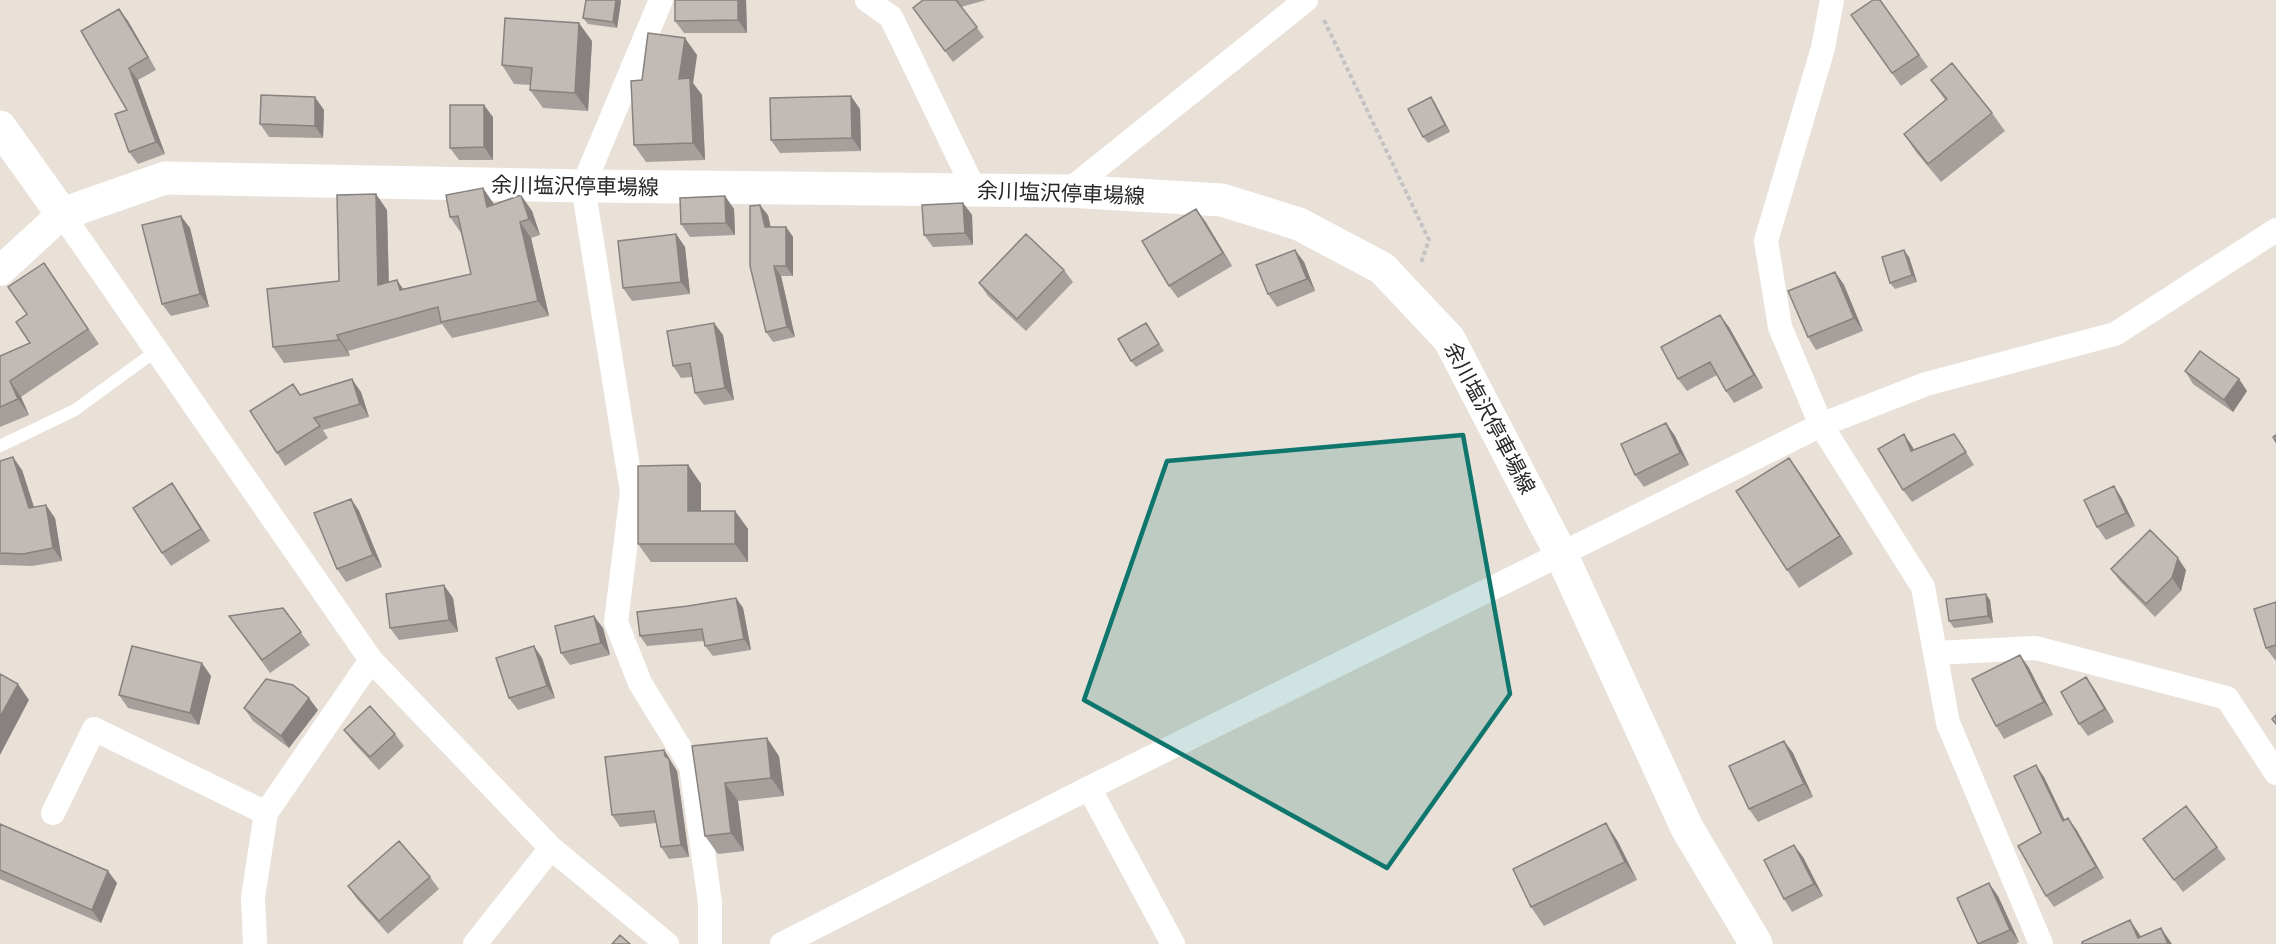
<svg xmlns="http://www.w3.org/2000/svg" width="2276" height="944" font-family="'Public Sans','Noto Sans JP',sans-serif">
<rect width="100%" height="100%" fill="#e9e0d8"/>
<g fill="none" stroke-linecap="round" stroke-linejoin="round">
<path stroke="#c3c3c3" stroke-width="4" stroke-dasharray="4.5 3" stroke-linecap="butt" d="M 1324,20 L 1429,240 L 1421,263"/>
<path stroke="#fff" stroke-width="12" d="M 0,446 L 75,410 L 157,350"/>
<path stroke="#fff" stroke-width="24" d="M 661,0 L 583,186 L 632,492 L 616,622 L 640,683 L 691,766 L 710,903 L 710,944
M 867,0 L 891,17 L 974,189
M 1832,0 L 1823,48 L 1766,241 L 1780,327 L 1821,425 L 1923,587 L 1948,723 L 2041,944
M 1068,191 L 1306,0
M 62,214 L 371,660 L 551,848 L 667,944
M 1935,653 L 2036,648 L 2227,698 L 2276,773
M 1089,788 L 1173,944
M 53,813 L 94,729 L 266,813
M 255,944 L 253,897 L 266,813 L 371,660
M 475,944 L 551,848
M 782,944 L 1089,788 L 1821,425 L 1926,384 L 2115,334 L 2276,230"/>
<path stroke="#fff" stroke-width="30" d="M 0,271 L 62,214"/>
<path stroke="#fff" stroke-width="33" d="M 0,127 L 62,214 L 165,178 L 583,186 L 1068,191 L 1222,200 L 1299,224 L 1382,268 L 1449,339 L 1561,554 L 1687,828 L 1756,944"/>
</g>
<path fill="#a6a09c" d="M 586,0 L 620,0 L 621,1 L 617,28 L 588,24 L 583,18 Z
M 746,0 L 747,33 L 684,33 L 675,21 Z
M 923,0 L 986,0 L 961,7 L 984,37 L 953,62 L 913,8 Z
M 1880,0 L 1928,67 L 1901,86 L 1851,15 Z
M 119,9 L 128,21 L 156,70 L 138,80 L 165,154 L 138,164 L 129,152 Z
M 592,41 L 588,111 L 543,108 L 530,90 L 531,85 L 514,84 L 502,65 Z
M 697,55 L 693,83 L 702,95 L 705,160 L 646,162 L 634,145 L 642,80 Z
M 1931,80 L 1992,113 L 2005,131 L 1941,182 L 1916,152 L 1904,134 L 1945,100 Z
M 1431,97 L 1435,103 L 1450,132 L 1428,143 L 1423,137 Z
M 860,109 L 861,151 L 780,153 L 771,140 Z
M 324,110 L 323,138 L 269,137 L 260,124 Z
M 493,117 L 493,160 L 459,160 L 450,148 Z
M 725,196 L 734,209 L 735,235 L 690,237 L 681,224 Z
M 963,203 L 972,215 L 973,245 L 933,247 L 924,235 Z
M 494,204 L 532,211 L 540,235 L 531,238 L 549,316 L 452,338 L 442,324 L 348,351 L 350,356 L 284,363 L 273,347 L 339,281 L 387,210 L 389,282 L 403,289 L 471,274 L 461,233 L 450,217 Z
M 768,215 L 770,227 L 786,227 L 793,237 L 793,276 L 781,276 L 795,337 L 773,342 L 766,332 Z
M 1205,221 L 1232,266 L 1178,298 L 1169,286 Z
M 190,228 L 209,307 L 171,316 L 162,304 Z
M 676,234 L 685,247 L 690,294 L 632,301 L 623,288 Z
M 1295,250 L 1304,262 L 1315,291 L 1277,307 L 1268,294 Z
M 1909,257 L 1917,282 L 1895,289 L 1890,283 Z
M 44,263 L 99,344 L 21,397 L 29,415 L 0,427 L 0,356 L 30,343 L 27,314 Z
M 1064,270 L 1073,282 L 1026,331 L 988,296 L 979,283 Z
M 1835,272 L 1844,285 L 1863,331 L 1816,350 L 1808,337 Z
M 714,323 L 723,335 L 734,400 L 704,405 L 695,393 L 692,377 L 681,378 L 673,366 Z
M 1146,323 L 1164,351 L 1136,367 L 1131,361 Z
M 1729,327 L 1763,388 L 1734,403 L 1726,391 L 1717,375 L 1687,391 L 1678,379 Z
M 2185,371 L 2239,379 L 2247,391 L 2233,412 L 2193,384 Z
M 293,384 L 301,395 L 361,392 L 369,417 L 323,430 L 328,438 L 285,466 L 277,453 Z
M 1666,423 L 1675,436 L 1689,465 L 1644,487 L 1635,475 Z
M 1912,446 L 1914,450 L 1963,447 L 1974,465 L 1912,502 L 1903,490 Z
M 0,461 L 22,470 L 34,507 L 55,518 L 62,561 L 32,566 L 0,565 Z
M 688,465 L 701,484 L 701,511 L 735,511 L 748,529 L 748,562 L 651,562 L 638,544 Z
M 1802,476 L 1853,554 L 1799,588 L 1787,570 Z
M 2114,486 L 2122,499 L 2135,526 L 2106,540 L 2097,527 Z
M 181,496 L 210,541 L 171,566 L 162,553 Z
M 351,499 L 359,511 L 382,567 L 346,582 L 337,569 Z
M 2111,569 L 2186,570 L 2181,591 L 2155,617 L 2120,581 Z
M 453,598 L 458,632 L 399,640 L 390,628 Z
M 736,598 L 743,608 L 751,650 L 713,656 L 705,646 L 704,641 L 647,646 L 640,636 L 688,606 Z
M 1990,600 L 1993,623 L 1954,628 L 1949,621 Z
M 2276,602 L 2276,660 L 2275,660 L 2266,648 Z
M 283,608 L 310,645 L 270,673 L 229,616 Z
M 603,628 L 610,655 L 570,665 L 561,653 Z
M 2020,655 L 2029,668 L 2053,715 L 2004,739 L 1996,726 Z
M 542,658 L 555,698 L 518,710 L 509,698 Z
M 211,676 L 199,725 L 128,708 L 119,695 Z
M 2086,677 L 2095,690 L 2114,722 L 2088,736 L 2079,724 Z
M 244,708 L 318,710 L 289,748 L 253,721 Z
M 344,730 L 395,734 L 404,746 L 379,770 L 353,742 Z
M 1784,741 L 1793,753 L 1813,797 L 1758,822 L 1749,809 Z
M 692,746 L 779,756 L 784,796 L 738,801 L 744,851 L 718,854 L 705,836 Z
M 664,750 L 677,771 L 689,857 L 669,859 L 661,847 L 656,823 L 620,827 L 612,815 Z
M 2044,777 L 2065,820 L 2076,829 L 2104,878 L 2054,907 L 2046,896 L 2041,833 Z
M 1606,823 L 1618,842 L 1637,880 L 1544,926 L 1531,907 Z
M 0,824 L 117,883 L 101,923 L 0,879 Z
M 2143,839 L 2217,847 L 2226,859 L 2183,892 Z
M 1803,857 L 1823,896 L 1792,912 L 1784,899 Z
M 430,877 L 439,889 L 388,934 L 357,899 L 348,886 Z
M 1998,896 L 2019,942 L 2016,944 L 1978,944 Z"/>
<path fill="#87827f" d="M 616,0 L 620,0 L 621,1 L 617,28 L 613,22 Z
M 738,0 L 746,0 L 747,33 L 738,20 Z
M 119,9 L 128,21 L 156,70 L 148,57 Z
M 579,23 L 592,41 L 588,111 L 575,93 Z
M 685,38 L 697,55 L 693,83 L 702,95 L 705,160 L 693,143 L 679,79 Z
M 129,68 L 138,80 L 165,154 L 156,142 Z
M 851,96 L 860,109 L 861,151 L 852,138 Z
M 315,97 L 324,110 L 323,138 L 315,126 Z
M 1431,97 L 1435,103 L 1450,132 L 1445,125 Z
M 484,105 L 493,117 L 493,160 L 484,147 Z
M 483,188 L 494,204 L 487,207 Z
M 376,194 L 387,210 L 389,301 L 378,285 Z
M 521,195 L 532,211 L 540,235 L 529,219 Z
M 725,196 L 734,209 L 735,235 L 726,223 Z
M 963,203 L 972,215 L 973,245 L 965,233 Z
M 760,205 L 768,215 L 773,237 L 765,227 Z
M 1196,209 L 1205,221 L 1232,266 L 1223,253 Z
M 181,216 L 190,228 L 209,307 L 200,294 Z
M 520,222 L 531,238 L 549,316 L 538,301 Z
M 786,227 L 793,237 L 793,276 L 786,266 Z
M 676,234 L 685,247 L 690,294 L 681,282 Z
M 1295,250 L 1304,262 L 1315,291 L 1307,279 Z
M 1904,250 L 1909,257 L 1917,282 L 1912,275 Z
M 774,266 L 781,276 L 795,337 L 787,327 Z
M 1835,272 L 1844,285 L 1863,331 L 1854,318 Z
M 397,280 L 408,296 L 400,290 Z
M 1720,315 L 1729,327 L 1763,388 L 1754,375 Z
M 714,323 L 723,335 L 734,400 L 725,388 Z
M 337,335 L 348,351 L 350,356 L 339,340 Z
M 352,379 L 361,392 L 369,417 L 360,404 Z
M 2239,379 L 2247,391 L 2233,412 L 2224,400 Z
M 10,381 L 21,397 L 29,415 L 18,399 Z
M 1666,423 L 1675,436 L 1689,465 L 1680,453 Z
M 1904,434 L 1912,446 L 1920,463 L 1911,451 Z
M 13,457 L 22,470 L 38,520 L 29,508 Z
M 1789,458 L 1802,476 L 1853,554 L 1840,536 Z
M 688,465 L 701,484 L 701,529 L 688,511 Z
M 172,483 L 181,496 L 210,541 L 201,529 Z
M 2114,486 L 2122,499 L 2135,526 L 2126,513 Z
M 351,499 L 359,511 L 382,567 L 373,555 Z
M 46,505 L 55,518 L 62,561 L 53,548 Z
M 735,511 L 748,529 L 748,562 L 735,544 Z
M 2178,558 L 2186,570 L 2181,591 L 2172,578 Z
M 444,585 L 453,598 L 458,632 L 449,620 Z
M 1986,594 L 1990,600 L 1993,623 L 1988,616 Z
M 736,598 L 743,608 L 751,650 L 744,639 Z
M 594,616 L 603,628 L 610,655 L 601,643 Z
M 534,646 L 542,658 L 555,698 L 547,686 Z
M 2020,655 L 2029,668 L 2053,715 L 2044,702 Z
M 202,663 L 211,676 L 199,725 L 190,713 Z
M 2086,677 L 2095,690 L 2114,722 L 2105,709 Z
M 18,684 L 29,700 L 0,755 L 0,717 Z
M 309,698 L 318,710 L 289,748 L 281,736 Z
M 767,738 L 779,756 L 784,796 L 771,778 Z
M 1784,741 L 1793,753 L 1813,797 L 1804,784 Z
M 664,750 L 677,771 L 689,857 L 681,845 Z
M 2036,765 L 2044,777 L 2070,832 L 2063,821 Z
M 725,783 L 738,801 L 744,851 L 731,833 Z
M 2068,818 L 2076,829 L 2104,878 L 2096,867 Z
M 1606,823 L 1618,842 L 1637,880 L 1625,862 Z
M 1794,845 L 1803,857 L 1823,896 L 1814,884 Z
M 108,871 L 117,883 L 101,923 L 92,910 Z
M 1989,883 L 1998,896 L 2019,942 L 2010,930 Z
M 2130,920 L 2142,938 L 2138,938 Z
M 2161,928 L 2172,944 L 2168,944 Z"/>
<path fill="#c1bab5" stroke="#87827f" stroke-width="1.5" d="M 586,0 L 616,0 L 613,22 L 583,18 Z
M 675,0 L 738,0 L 738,20 L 675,21 Z
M 923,0 L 956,0 L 977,27 L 945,51 L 913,8 Z
M 1873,0 L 1880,0 L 1919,55 L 1892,73 L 1851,15 Z
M 119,9 L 148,57 L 129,68 L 156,142 L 129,152 L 115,114 L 127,110 L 81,31 Z
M 505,18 L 579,23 L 575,93 L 530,90 L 532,68 L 502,65 Z
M 648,33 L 685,38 L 679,79 L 690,78 L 693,143 L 634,145 L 631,81 L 642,80 Z
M 1952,63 L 1992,113 L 1928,164 L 1904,134 L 1947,99 L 1931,80 Z
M 261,95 L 315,97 L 315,126 L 260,124 Z
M 851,96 L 852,138 L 771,140 L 770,98 Z
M 1431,97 L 1445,125 L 1423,137 L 1408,109 Z
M 450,105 L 484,105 L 484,147 L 450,148 Z
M 483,188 L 487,207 L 521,195 L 529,219 L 520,222 L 538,301 L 441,322 L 438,307 L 337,335 L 339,340 L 273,347 L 267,289 L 339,281 L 337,195 L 376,194 L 378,285 L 397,280 L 400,290 L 471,274 L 458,216 L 450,217 L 446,195 Z
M 725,196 L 726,223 L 681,224 L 680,198 Z
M 963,203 L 965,233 L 924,235 L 922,205 Z
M 760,205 L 765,227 L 786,227 L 786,266 L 774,266 L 787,327 L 766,332 L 750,266 L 750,206 Z
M 1196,209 L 1223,253 L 1169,286 L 1142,241 Z
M 181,216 L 200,294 L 162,304 L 142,225 Z
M 676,234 L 681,282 L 623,288 L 618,241 Z
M 1026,234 L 1064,270 L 1017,319 L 979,283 Z
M 1295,250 L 1307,279 L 1268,294 L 1256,265 Z
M 1904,250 L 1912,275 L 1890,283 L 1882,257 Z
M 44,263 L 88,329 L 10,381 L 18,399 L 0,407 L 0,356 L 30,343 L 16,322 L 27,314 L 8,287 Z
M 1835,272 L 1854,318 L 1808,337 L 1788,291 Z
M 1720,315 L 1754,375 L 1726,391 L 1710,362 L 1678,379 L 1661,347 Z
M 714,323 L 725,388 L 695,393 L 690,363 L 673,366 L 667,331 Z
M 1146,323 L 1159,344 L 1131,361 L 1118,339 Z
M 2200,351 L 2239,379 L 2224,400 L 2185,371 Z
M 352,379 L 360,404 L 314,418 L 320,426 L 277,453 L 250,411 L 293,384 L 300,395 Z
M 1666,423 L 1680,453 L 1635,475 L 1621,444 Z
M 1904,434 L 1911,451 L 1954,434 L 1966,452 L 1903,490 L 1878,449 Z
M 2276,435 L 2276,442 L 2273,437 Z
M 13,457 L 29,508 L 46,505 L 53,548 L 23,554 L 0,553 L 0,461 Z
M 1789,458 L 1840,536 L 1787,570 L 1736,491 Z
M 688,465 L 688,511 L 735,511 L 735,544 L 638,544 L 638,466 Z
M 172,483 L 201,529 L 162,553 L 133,508 Z
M 2114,486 L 2126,513 L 2097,527 L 2084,500 Z
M 351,499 L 373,555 L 337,569 L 314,513 Z
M 2150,530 L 2178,558 L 2172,578 L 2146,604 L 2111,569 Z
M 444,585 L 449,620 L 390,628 L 386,594 Z
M 1986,594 L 1988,616 L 1949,621 L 1946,599 Z
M 736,598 L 744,639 L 705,646 L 702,629 L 640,636 L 637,612 L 688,606 Z
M 2276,602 L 2276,645 L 2266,648 L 2254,609 Z
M 283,608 L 301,632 L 262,660 L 229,616 Z
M 594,616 L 601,643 L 561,653 L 555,626 Z
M 132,646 L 202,663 L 190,713 L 119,695 Z
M 534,646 L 547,686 L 509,698 L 496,658 Z
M 2020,655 L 2044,702 L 1996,726 L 1972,679 Z
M 0,674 L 18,684 L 0,717 Z
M 2086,677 L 2105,709 L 2079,724 L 2061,692 Z
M 266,679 L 293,685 L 309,698 L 281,736 L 244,708 Z
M 370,706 L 395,734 L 370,757 L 344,730 Z
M 2276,715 L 2276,724 L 2272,719 Z
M 767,738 L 771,778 L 725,783 L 731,833 L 705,836 L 692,746 Z
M 1784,741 L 1804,784 L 1749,809 L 1729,766 Z
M 664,750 L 665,756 L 669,759 L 681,845 L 661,847 L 654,811 L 612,815 L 605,757 Z
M 2036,765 L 2063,821 L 2068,818 L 2096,867 L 2046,896 L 2018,846 L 2041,833 L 2014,776 Z
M 2186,806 L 2217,847 L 2174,880 L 2143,839 Z
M 1606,823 L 1625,862 L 1531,907 L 1513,869 Z
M 0,824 L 108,871 L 92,910 L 0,870 Z
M 399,841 L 430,877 L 379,921 L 348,886 Z
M 1794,845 L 1814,884 L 1784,899 L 1764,860 Z
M 1989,883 L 2010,930 L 1978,944 L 1957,898 Z
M 2130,920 L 2138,938 L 2161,928 L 2168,944 L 2082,944 L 2082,942 Z
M 620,935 L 630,944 L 612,944 Z"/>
<path fill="#0f766e" fill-opacity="0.2" stroke="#0f766e" stroke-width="4.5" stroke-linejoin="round" d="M 1463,435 L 1510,694 L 1387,868 L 1084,700 L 1167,461 Z"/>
<g text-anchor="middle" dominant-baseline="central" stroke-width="6" stroke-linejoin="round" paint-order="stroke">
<g font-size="21" fill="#272727" stroke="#fff">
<text transform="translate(575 186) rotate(1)">余川塩沢停車場線</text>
<text transform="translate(1061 193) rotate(2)">余川塩沢停車場線</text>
<text transform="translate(1490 418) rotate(62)">余川塩沢停車場線</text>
</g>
</g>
</svg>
